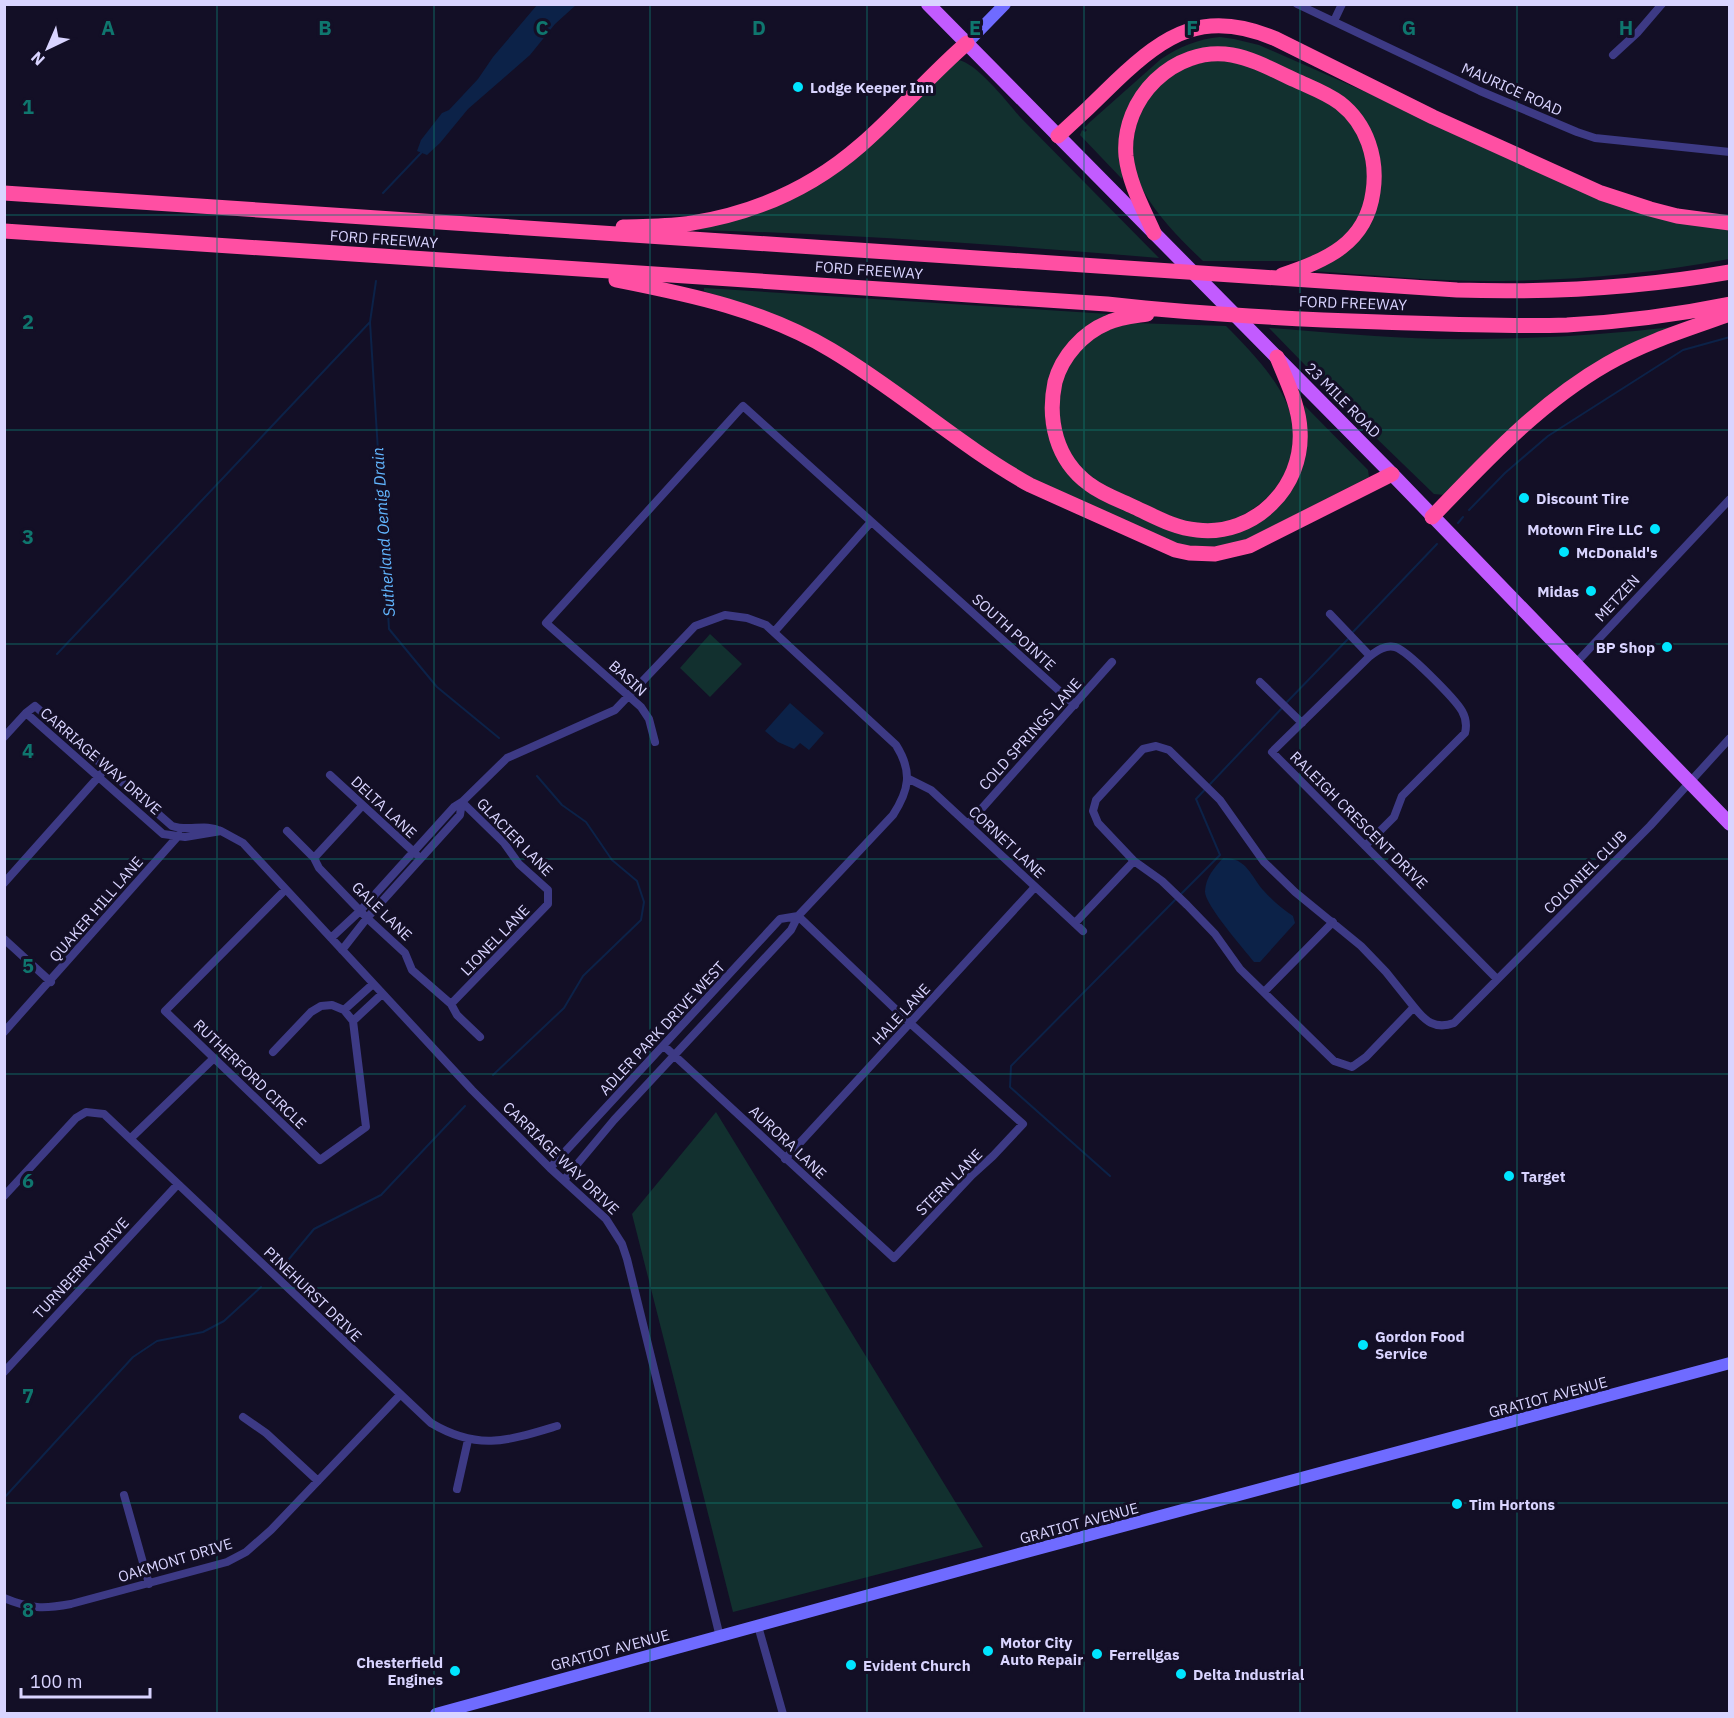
<svg xmlns="http://www.w3.org/2000/svg" width="1734" height="1718" font-family="'IBM Plex Sans',sans-serif">
<rect width="100%" height="100%" fill="#130f26"/>
<path fill="#12302f" d="M 1220,37 L 1234,39 L 1259,45 L 1384,100 L 1577,189 L 1729,228 L 1729,259 C 1654,273 1580,280 1503,281 C 1439,282 1375,275 1312,271 L 1373,211 L 1360,117 L 1223,50 L 1146,83 L 1122,179 L 1080,135 L 1082,130 L 1085,132 L 1087,130 L 1084,128 L 1090,122 L 1161,59 C 1179,47 1198,39 1220,37 Z
M 958,60 C 976,62 1008,103 1020,117 L 1159,258 C 1005,245 851,234 697,230 L 795,197 Z
M 1217,60 C 1249,62 1277,79 1306,93 C 1315,97 1327,100 1335,106 C 1341,111 1350,120 1353,126 C 1375,162 1373,215 1338,243 C 1327,251 1310,258 1297,261 L 1203,261 C 1182,241 1158,217 1144,192 C 1122,152 1135,104 1169,76 C 1182,66 1201,63 1217,60 Z
M 704,288 L 1108,314 L 1098,320 L 1047,387 L 1045,420 L 1048,432 L 1062,465 L 1198,537 C 1215,538 1227,534 1243,528 C 1299,507 1312,461 1304,405 L 1368,470 L 1369,477 L 1234,546 L 1186,547 L 1032,480 L 767,312 L 704,291 Z
M 1133,323 L 1226,326 C 1247,347 1276,377 1287,404 C 1311,460 1267,520 1209,524 C 1186,525 1164,513 1144,504 C 1131,498 1116,493 1103,486 C 1067,465 1055,428 1061,389 C 1065,364 1087,337 1111,328 C 1118,325 1126,324 1133,323 Z
M 1672,327 L 1629,348 L 1444,495 L 1434,494 L 1372,434 L 1269,328 C 1325,332 1382,338 1438,339 C 1517,340 1594,336 1672,327 Z
M 710,634 L 742,664 L 710,697 L 680,668 Z
M 716,1112 L 983,1547 L 733,1612 L 632,1214 Z"/>
<path fill="#0c2248" d="M 537,5 L 576,5 L 555,24 L 530,55 L 468,109 L 440,143 L 427,155 L 417,151 L 421,140 L 442,113 L 449,110 L 478,79 L 493,57 Z
M 790,703 L 824,733 L 809,750 L 800,743 L 794,749 L 778,742 L 765,731 Z
M 1223,858 C 1246,857 1251,876 1263,890 C 1272,900 1282,909 1293,916 L 1295,923 L 1260,962 L 1254,962 C 1244,949 1204,904 1205,891 C 1206,877 1214,868 1223,858 Z"/>
<g fill="none" stroke-linecap="round" stroke-linejoin="round">
<path stroke="#0c2248" stroke-width="2" d="M 383,193 L 422,152
M 376,281 L 370,322 L 389,629 L 437,687 L 499,738
M 1469,510 L 1505,473 L 1548,436 L 1683,350 L 1730,337
M 1458,523 L 1463,517
M 1352,633 L 1437,544
M 57,654 L 370,322
M 1286,703 L 1349,638
M 1180,895 L 1220,855 L 1196,799 L 1283,707
M 493,1075 L 564,1008 L 583,976 L 641,920 L 644,902 L 637,881 L 612,860 L 586,822 L 562,805 L 537,776
M 1110,1176 L 1010,1087 L 1011,1066 L 1176,899
M 289,1259 L 314,1229 L 381,1195 L 465,1106
M 4,1498 L 133,1357 L 157,1341 L 203,1332 L 224,1321 L 261,1287"/>
<path stroke="#3d3a85" stroke-width="8" d="M 1297,4 L 1480,91 L 1577,132 L 1595,138 L 1730,152
M 1334,21 L 1342,4
M 1613,55 L 1638,32 L 1662,4
M 1330,614 L 1370,656
M 774,632 L 871,522
M 1575,664 L 1730,499
M 1260,682 L 1302,723
M 35,706 L 172,826 C 190,832 204,823 221,831 L 185,837 L 163,834 L 26,713 Z
M 4,737 L 26,713
M 655,742 L 649,719 L 641,707 L 546,623 L 743,406 L 1075,705
M 330,775 L 416,854
M 909,779 L 931,790 L 1083,931
M 968,824 L 1112,662
M 221,831 L 243,843 L 472,1090 L 550,1168 L 606,1219 L 622,1244 L 627,1259 L 720,1637
M 287,831 L 314,858 L 319,868 L 367,918 L 405,953 L 412,970 L 451,1004 L 457,1015 L 480,1037
M 1365,846 L 1394,817 L 1402,796 L 1465,733 C 1467,725 1466,718 1462,711 C 1455,699 1407,650 1395,647 C 1385,645 1378,650 1370,656 L 1272,752 L 1497,979
M 314,858 L 362,806
M 1134,861 L 1098,823 L 1093,811 L 1096,800 L 1143,749 L 1156,746 L 1169,750 L 1220,800 L 1264,862 L 1295,892 L 1361,946 L 1386,972 L 1414,1007
M 4,883 L 101,774
M 1075,923 L 1134,861 L 1162,881 L 1187,905 L 1215,934 L 1240,969 L 1334,1061 L 1352,1067 L 1366,1057 L 1414,1007 C 1425,1021 1435,1030 1454,1023 L 1650,826 L 1730,738
M 331,938 L 360,911 L 454,807 L 462,802 L 460,815 L 367,918 L 342,950
M 4,939 L 51,982
M 1264,992 L 1333,922
M 451,1004 L 548,904 L 548,890 L 519,864 L 504,843 L 462,802 L 507,758 L 615,710 L 695,626 L 725,615 L 747,618 L 766,625 L 896,745 C 913,772 909,790 893,815 L 798,916 L 911,1024 L 1023,1124 L 993,1156 L 972,1175 L 894,1258 L 664,1046
M 344,1010 L 373,984
M 353,1021 L 382,994
M 4,1032 L 179,835
M 273,1052 L 311,1012 L 321,1006 L 332,1005 L 344,1010 L 353,1021 L 366,1127 L 320,1160 L 165,1011 L 285,890
M 131,1138 L 214,1058
M 785,1159 L 1035,887
M 550,1168 L 780,919 L 798,916 L 791,930 L 614,1120 L 564,1180
M 4,1196 L 76,1118 L 86,1112 L 104,1114 L 431,1423 C 478,1451 507,1441 557,1426
M 4,1372 L 178,1184
M 243,1417 L 266,1433 L 318,1481
M 457,1489 L 468,1440
M 124,1495 L 149,1584
M 4,1598 C 30,1609 44,1609 71,1604 L 227,1562 L 246,1552 L 271,1530 L 400,1395
M 758,1626 L 783,1714"/>
<path stroke="#6f6bff" stroke-width="12" d="M 967,43 L 1005,4
M 436,1714 L 1030,1551 L 1730,1363"/>
<path stroke="#c25bff" stroke-width="14" d="M 928,4 L 1392,474 L 1730,824"/>
<path stroke="#ff4fa3" stroke-width="15" d="M 1058,136 C 1078,118 1097,100 1115,82 C 1167,32 1206,9 1276,39 L 1433,117 L 1601,193 L 1650,209 L 1677,216 L 1730,223
M 4,193 L 1457,290 C 1549,293 1639,288 1730,272
M 623,227 C 646,226 670,227 692,223 C 755,213 813,187 861,145 C 898,113 930,75 967,43
M 4,231 L 1107,304 C 1198,314 1289,319 1380,322 C 1442,324 1505,327 1567,325 C 1621,322 1676,315 1730,304
M 1154,233 C 1143,208 1129,183 1126,156 C 1121,99 1174,45 1232,55 C 1254,59 1275,71 1295,80 C 1310,87 1327,93 1340,103 C 1367,124 1378,159 1373,192 C 1366,244 1326,260 1282,275
M 616,280 C 692,295 764,310 831,350 C 900,391 960,446 1030,485 L 1175,550 L 1189,553 L 1215,554 L 1249,546 L 1392,474
M 1147,314 C 1134,316 1120,317 1107,323 C 1083,333 1062,356 1055,382 C 1047,420 1056,460 1089,484 C 1102,494 1119,500 1134,507 C 1154,516 1174,528 1197,530 C 1254,537 1304,487 1300,430 C 1299,405 1286,380 1277,357
M 1432,517 C 1486,461 1539,403 1607,364 C 1645,342 1688,329 1730,314"/>
</g>
<path fill="none" stroke="#0f766e" stroke-width="1.5" stroke-opacity="0.55" d="M 217,4 L 217,1714M 434,4 L 434,1714M 650,4 L 650,1714M 867,4 L 867,1714M 1084,4 L 1084,1714M 1300,4 L 1300,1714M 1517,4 L 1517,1714M 4,215 L 1730,215M 4,430 L 1730,430M 4,644 L 1730,644M 4,859 L 1730,859M 4,1074 L 1730,1074M 4,1288 L 1730,1288M 4,1503 L 1730,1503"/>
<g fill="#00e5ff" stroke="#130f26" stroke-width="2">
<circle cx="798" cy="87" r="6"/>
<circle cx="1524" cy="498" r="6"/>
<circle cx="1655" cy="529" r="6"/>
<circle cx="1564" cy="552" r="6"/>
<circle cx="1591" cy="591" r="6"/>
<circle cx="1667" cy="647" r="6"/>
<circle cx="1509" cy="1176" r="6"/>
<circle cx="1363" cy="1345" r="6"/>
<circle cx="1457" cy="1504" r="6"/>
<circle cx="988" cy="1651" r="6"/>
<circle cx="1097" cy="1654" r="6"/>
<circle cx="851" cy="1665" r="6"/>
<circle cx="455" cy="1671" r="6"/>
<circle cx="1181" cy="1674" r="6"/>
</g>
<g text-anchor="middle" dominant-baseline="central" stroke-width="6" stroke-linejoin="round" paint-order="stroke">
<g font-size="15" font-weight="bold" fill="#d9d4ff" stroke="#130f26" text-anchor="start">
<text x="810" y="87">Lodge Keeper Inn</text>
<text x="1536" y="498">Discount Tire</text>
<text x="1643" y="529" text-anchor="end">Motown Fire LLC</text>
<text x="1576" y="552">McDonald's</text>
<text x="1579" y="591" text-anchor="end">Midas</text>
<text x="1655" y="647" text-anchor="end">BP Shop</text>
<text x="1521" y="1176">Target</text>
<text x="1375" y="1336">Gordon Food<tspan x="1375" dy="17">Service</tspan></text>
<text x="1469" y="1504">Tim Hortons</text>
<text x="1000" y="1642">Motor City<tspan x="1000" dy="17">Auto Repair</tspan></text>
<text x="1109" y="1654">Ferrellgas</text>
<text x="443" y="1662" text-anchor="end">Chesterfield<tspan x="443" dy="17">Engines</tspan></text>
<text x="863" y="1665">Evident Church</text>
<text x="1193" y="1674">Delta Industrial</text>
</g>
<g font-size="15" fill="#d9d4ff" stroke="#130f26">
<text transform="translate(1512 89) rotate(24)">MAURICE ROAD</text>
<text transform="translate(384 239) rotate(4)">FORD FREEWAY</text>
<text transform="translate(869 270) rotate(4)">FORD FREEWAY</text>
<text transform="translate(1353 303) rotate(2)">FORD FREEWAY</text>
<text transform="translate(1343 400) rotate(45)">23 MILE ROAD</text>
<text transform="translate(1617 598) rotate(-47)">METZEN</text>
<text transform="translate(1014 632) rotate(42)">SOUTH POINTE</text>
<text transform="translate(628 678) rotate(42)">BASIN</text>
<text transform="translate(1030 734) rotate(-48)">COLD SPRINGS LANE</text>
<text transform="translate(101 761) rotate(41)">CARRIAGE WAY DRIVE</text>
<text transform="translate(384 807) rotate(43)">DELTA LANE</text>
<text transform="translate(1359 820) rotate(45)">RALEIGH CRESCENT DRIVE</text>
<text transform="translate(515 837) rotate(46)">GLACIER LANE</text>
<text transform="translate(1007 842) rotate(43)">CORNET LANE</text>
<text transform="translate(1585 872) rotate(-45)">COLONIEL CLUB</text>
<text transform="translate(96 909) rotate(-49)">QUAKER HILL LANE</text>
<text transform="translate(382 911) rotate(44)">GALE LANE</text>
<text transform="translate(495 940) rotate(-46)">LIONEL LANE</text>
<text transform="translate(901 1014) rotate(-47)">HALE LANE</text>
<text transform="translate(662 1028) rotate(-47)">ADLER PARK DRIVE WEST</text>
<text transform="translate(250 1074) rotate(44)">RUTHERFORD CIRCLE</text>
<text transform="translate(788 1142) rotate(43)">AURORA LANE</text>
<text transform="translate(561 1158) rotate(44)">CARRIAGE WAY DRIVE</text>
<text transform="translate(949 1182) rotate(-45)">STERN LANE</text>
<text transform="translate(81 1268) rotate(-47)">TURNBERRY DRIVE</text>
<text transform="translate(313 1294) rotate(44)">PINEHURST DRIVE</text>
<text transform="translate(1548 1397) rotate(-15)">GRATIOT AVENUE</text>
<text transform="translate(1079 1523) rotate(-15)">GRATIOT AVENUE</text>
<text transform="translate(175 1560) rotate(-17)">OAKMONT DRIVE</text>
<text transform="translate(610 1650) rotate(-15)">GRATIOT AVENUE</text>
</g>
<g font-size="16" font-style="italic" fill="#62b6ff" stroke="#130f26">
<text transform="translate(383 532) rotate(-94)">Sutherland Oemig Drain</text>
</g>
</g>
<g font-size="20" text-anchor="middle" font-weight="bold" fill="#0f766e" stroke="#130f26" stroke-width="6" stroke-linejoin="round" paint-order="stroke">
<text x="108" y="35">A</text>
<text x="325" y="35">B</text>
<text x="542" y="35">C</text>
<text x="759" y="35">D</text>
<text x="975" y="35">E</text>
<text x="1192" y="35">F</text>
<text x="1409" y="35">G</text>
<text x="1626" y="35">H</text>
<text x="28" y="114">1</text>
<text x="28" y="329">2</text>
<text x="28" y="544">3</text>
<text x="28" y="758">4</text>
<text x="28" y="973">5</text>
<text x="28" y="1188">6</text>
<text x="28" y="1403">7</text>
<text x="28" y="1617">8</text>
</g>
<rect width="1734" height="1718" fill="none" stroke="#d9d4ff" stroke-width="12"/>
<g transform="translate(48 48) rotate(224)" stroke="#130f26" stroke-width="4.5" paint-order="stroke">
<path d="M0-4.5L10 22L0 15L-10 22Z" fill="#d9d4ff"/>
<text y="-9" font-size="16" font-weight="bold" text-anchor="middle" fill="#d9d4ff">N</text>
</g>
<path d="M21 1688v9h129v-9" fill="none" stroke="#d9d4ff" stroke-width="3"/>
<text x="30" y="1688" font-size="18" fill="#d9d4ff" stroke="#130f26" stroke-width="4.5" paint-order="stroke">100 m</text>
</svg>
